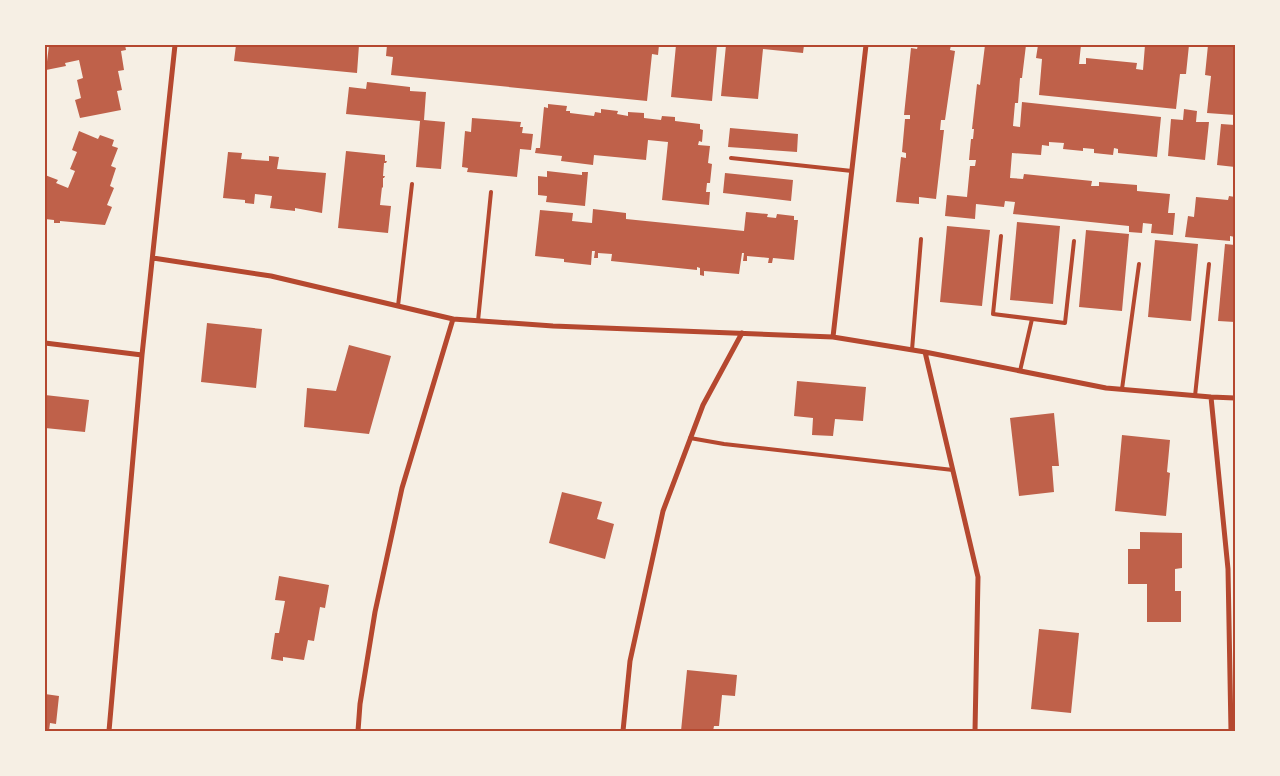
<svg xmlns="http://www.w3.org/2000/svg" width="1280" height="776" font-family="'Nunito Sans',sans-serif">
<rect width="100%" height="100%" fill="#f6efe4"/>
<path fill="#bf614a" d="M 49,45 L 125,45 L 126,50 L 121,51 L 124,70 L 118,71 L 122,90 L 117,91 L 121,110 L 80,118 L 75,100 L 81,98 L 77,80 L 83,78 L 79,60 L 65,63 L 66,66 L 46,70 Z
M 236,45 L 359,45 L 357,73 L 234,61 Z
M 387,45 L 659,45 L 658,55 L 652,54 L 647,101 L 391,75 L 393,57 L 386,56 Z
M 676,45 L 717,45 L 712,101 L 671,97 Z
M 726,45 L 737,47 L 737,45 L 804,45 L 803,53 L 763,49 L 758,99 L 721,96 Z
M 918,45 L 951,45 L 950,50 L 955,51 L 945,120 L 941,120 L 940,130 L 944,130 L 936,199 L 919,197 L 919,204 L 896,202 L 901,157 L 906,158 L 906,153 L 902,152 L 905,119 L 910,119 L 910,115 L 904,115 L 911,48 L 917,49 Z
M 985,45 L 1026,45 L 1022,78 L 1020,78 L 1018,103 L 1015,103 L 1013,126 L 1020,127 L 1022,102 L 1161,117 L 1157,157 L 1118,153 L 1118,149 L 1114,148 L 1113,155 L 1094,153 L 1094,149 L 1083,148 L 1083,151 L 1063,149 L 1064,143 L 1049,142 L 1049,146 L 1042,145 L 1041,155 L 1012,153 L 1010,178 L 1023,179 L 1024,174 L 1092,181 L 1091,186 L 1099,186 L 1099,182 L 1137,185 L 1137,191 L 1170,194 L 1168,213 L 1175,213 L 1173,235 L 1151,233 L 1152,224 L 1143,223 L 1142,233 L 1129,232 L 1129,226 L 1013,214 L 1015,202 L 1005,201 L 1004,207 L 976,204 L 975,219 L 945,216 L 947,195 L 967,197 L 970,166 L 975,166 L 976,160 L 969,160 L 971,139 L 973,139 L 974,129 L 972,129 L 977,84 L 980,85 Z
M 1038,45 L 1081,45 L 1079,64 L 1086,64 L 1086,58 L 1137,63 L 1136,69 L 1143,70 L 1145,45 L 1189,45 L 1186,74 L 1180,74 L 1176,109 L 1039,95 L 1042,59 L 1036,58 Z
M 1208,45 L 1235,45 L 1235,115 L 1207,113 L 1211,76 L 1205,75 Z
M 367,82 L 410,87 L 410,91 L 426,92 L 424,120 L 445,122 L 441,169 L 416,167 L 420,121 L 346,114 L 349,87 L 366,89 Z
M 548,104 L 567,106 L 566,111 L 570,111 L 570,113 L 594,116 L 595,112 L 601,113 L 601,109 L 618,111 L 617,114 L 628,116 L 628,112 L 644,113 L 644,118 L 661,120 L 662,116 L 675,117 L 675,121 L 700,124 L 700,129 L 703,130 L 702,142 L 699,141 L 698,145 L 710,146 L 708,163 L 712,164 L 710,183 L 707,183 L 706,192 L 710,192 L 709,205 L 662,200 L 668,142 L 648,140 L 646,160 L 594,155 L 593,165 L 561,161 L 562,156 L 535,153 L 536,148 L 540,148 L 544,107 L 548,108 Z
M 1184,109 L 1197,111 L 1196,122 L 1209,122 L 1205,160 L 1168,156 L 1171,119 L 1183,120 Z
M 472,118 L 521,122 L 520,127 L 523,127 L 522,133 L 533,134 L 531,150 L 520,149 L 517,177 L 467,172 L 468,168 L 462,167 L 465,131 L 471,132 Z
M 1221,124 L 1235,125 L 1235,167 L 1217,165 Z
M 730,128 L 798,134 L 797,152 L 728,147 Z
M 79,131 L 98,139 L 100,135 L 114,140 L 112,146 L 118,148 L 111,166 L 116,168 L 110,186 L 114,188 L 107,205 L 112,207 L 105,225 L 60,221 L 60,223 L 54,223 L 54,220 L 45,219 L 45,175 L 58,180 L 56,183 L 68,188 L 75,171 L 70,169 L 77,152 L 72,150 Z
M 346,151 L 385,155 L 385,161 L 387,161 L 386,163 L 384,163 L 383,176 L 385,176 L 384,178 L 383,178 L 383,188 L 382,187 L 380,205 L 391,206 L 388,233 L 338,228 Z
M 228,152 L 242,153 L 241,159 L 269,161 L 269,156 L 279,157 L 277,169 L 326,173 L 322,213 L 295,208 L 295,211 L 270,208 L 272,196 L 255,194 L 254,204 L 245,203 L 245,200 L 223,198 Z
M 547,171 L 582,175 L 582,172 L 588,172 L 585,206 L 546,202 L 547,196 L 538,195 L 538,176 L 547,177 Z
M 725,173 L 793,180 L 791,201 L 723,193 Z
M 1229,196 L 1235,197 L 1235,237 L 1230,236 L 1230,241 L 1185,237 L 1188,216 L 1194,217 L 1196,197 L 1228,200 Z
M 593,209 L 626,213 L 626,219 L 744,231 L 746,212 L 768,214 L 767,217 L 776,218 L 777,214 L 794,216 L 794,220 L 798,220 L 794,260 L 773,258 L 772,263 L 768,263 L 769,258 L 747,256 L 747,261 L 743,261 L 744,253 L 742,253 L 739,274 L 704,271 L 704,276 L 700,275 L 700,268 L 697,267 L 697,270 L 611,261 L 612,254 L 598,253 L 598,258 L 594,258 L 595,251 L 592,251 L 591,265 L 564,262 L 564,259 L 535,256 L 540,210 L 573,213 L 572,221 L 592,223 Z
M 1017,222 L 1060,226 L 1053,304 L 1010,300 Z
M 947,226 L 990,230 L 982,306 L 940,302 Z
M 1086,230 L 1129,234 L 1122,311 L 1079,307 Z
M 1155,240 L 1198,244 L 1191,321 L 1148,317 Z
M 1225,244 L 1235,245 L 1235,322 L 1218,321 Z
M 207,323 L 262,329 L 256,388 L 201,382 Z
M 349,345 L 391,356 L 369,434 L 304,427 L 307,388 L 336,391 Z
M 797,381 L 866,387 L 863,421 L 835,419 L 833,436 L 812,435 L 813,418 L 794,416 Z
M 45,395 L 89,400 L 85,432 L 45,428 Z
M 1054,413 L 1059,466 L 1052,466 L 1054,492 L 1019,496 L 1010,418 Z
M 1122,435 L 1170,440 L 1167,472 L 1170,473 L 1166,516 L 1115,511 Z
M 562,492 L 602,502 L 597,519 L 614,524 L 605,559 L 549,543 Z
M 1140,532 L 1182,533 L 1182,568 L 1175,569 L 1175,591 L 1181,591 L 1181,622 L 1147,622 L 1147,584 L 1128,584 L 1128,549 L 1140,549 Z
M 279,576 L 329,585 L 325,608 L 320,607 L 314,641 L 308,640 L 304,660 L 283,657 L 283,661 L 271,659 L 275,633 L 279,633 L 285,601 L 275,600 Z
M 1039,629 L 1079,633 L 1071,713 L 1031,709 Z
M 687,670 L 737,675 L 735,696 L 722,695 L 719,726 L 714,726 L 713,731 L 681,731 Z
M 45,694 L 59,696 L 56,724 L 50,723 L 49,731 L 45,731 Z"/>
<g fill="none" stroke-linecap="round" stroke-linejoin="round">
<path stroke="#b5482f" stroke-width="4" d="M 731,158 L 852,171
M 1001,236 L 993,314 L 1065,323 L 1074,241
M 398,306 L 412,184
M 478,321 L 491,192
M 912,350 L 921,239
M 1020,371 L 1032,319
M 1122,389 L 1139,264
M 1195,396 L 1209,264
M 690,438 L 724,444 L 953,470"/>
<path stroke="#b5482f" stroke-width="5" d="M 153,258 L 271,276 L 453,319 L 553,326 L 833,337 L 925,352 L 1106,388 L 1211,397 L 1235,398
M 833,337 L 866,45
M 45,343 L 142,355
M 925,352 L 978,577 L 975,731
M 1211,397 L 1228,569 L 1231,731
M 109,731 L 142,355 L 175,45
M 358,731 L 360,704 L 375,612 L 402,488 L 453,319
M 623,731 L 630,661 L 663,511 L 703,405 L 742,333"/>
</g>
<rect width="1280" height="776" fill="none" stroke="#f6efe4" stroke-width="92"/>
<rect x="46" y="46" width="1188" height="684" fill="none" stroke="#b5482f" stroke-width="2"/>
</svg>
